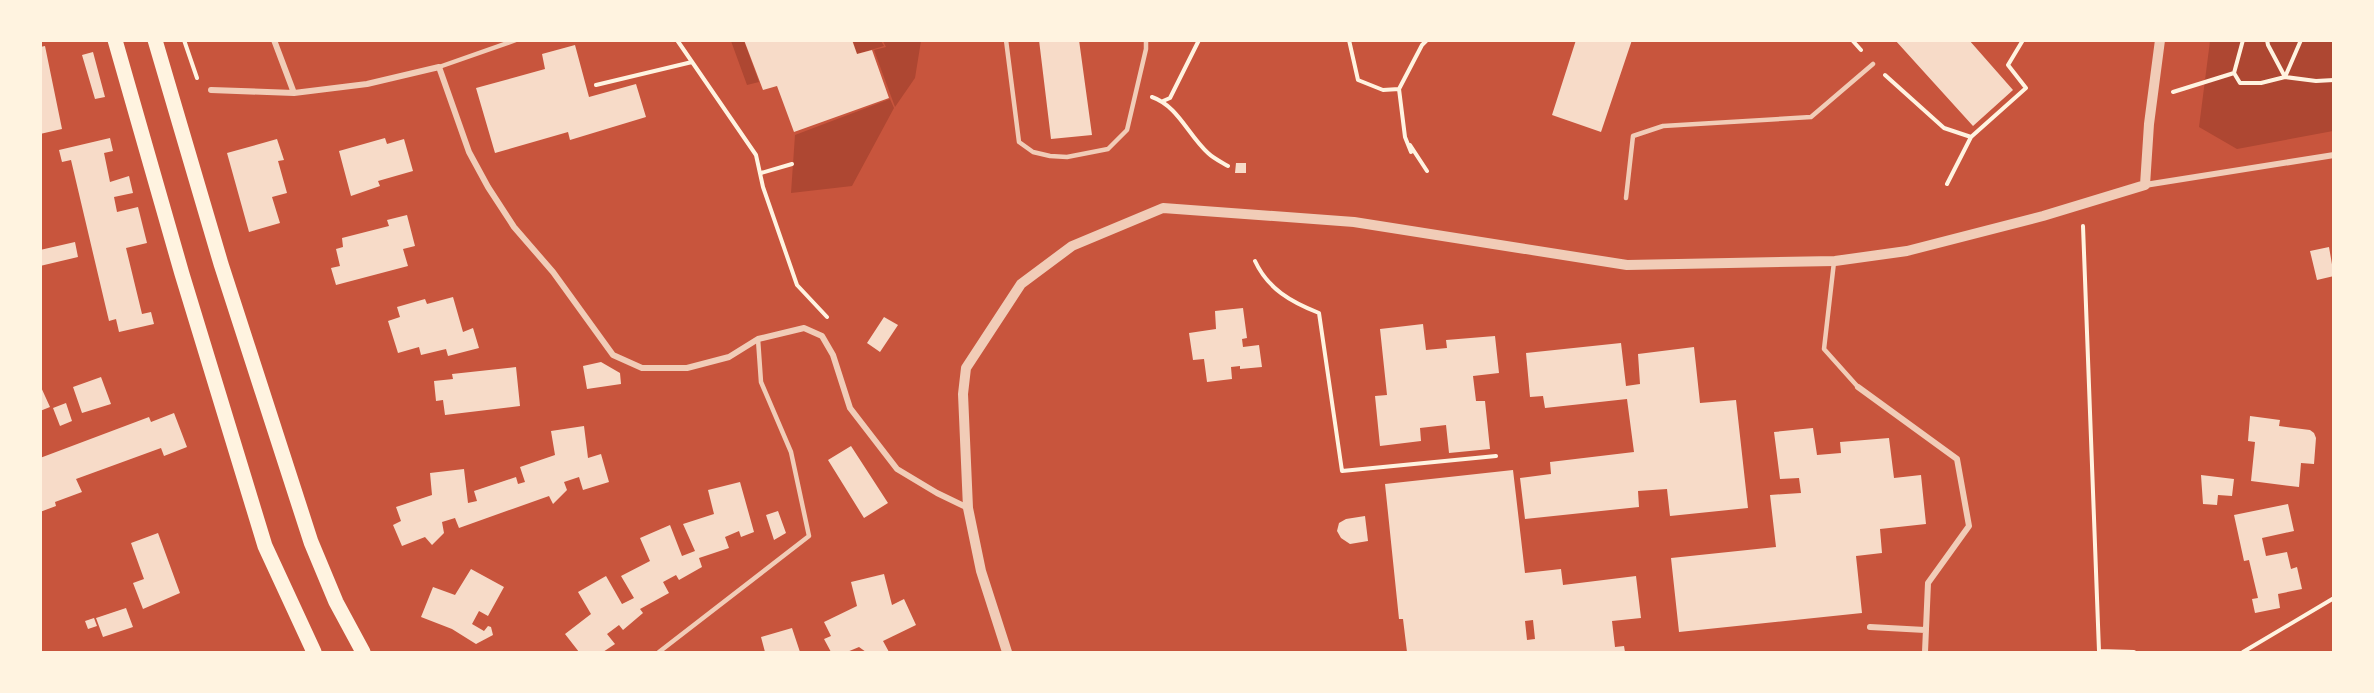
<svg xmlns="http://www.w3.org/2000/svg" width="2374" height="693" font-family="'Source Sans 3',sans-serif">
<rect width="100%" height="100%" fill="#c8553d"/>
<path fill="#ae4732" d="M 731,41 L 744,41 L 759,82 L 747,85 Z
M 853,41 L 881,41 L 884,46 L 857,54 Z
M 883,41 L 921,41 L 915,78 L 895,107 L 874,50 L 886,47 Z
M 2210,41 L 2333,41 L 2333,131 L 2237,149 L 2199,127 Z
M 890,99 L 894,108 L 852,186 L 791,193 L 795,135 Z"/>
<path fill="#f7dbc8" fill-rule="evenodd" d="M 744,40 L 852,40 L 857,54 L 872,50 L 889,98 L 794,132 L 777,86 L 763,90 Z
M 1039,40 L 1079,40 L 1092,135 L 1051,139 Z
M 1576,40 L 1632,40 L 1601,132 L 1552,115 Z
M 1895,40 L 1969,40 L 2013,90 L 1973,126 Z
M 575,45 L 589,97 L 636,84 L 646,117 L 570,140 L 568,132 L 495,153 L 476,88 L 545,69 L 542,54 Z
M 45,46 L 62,129 L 40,134 L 40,47 Z
M 93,52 L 105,97 L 95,99 L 82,55 Z
M 110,138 L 113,151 L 104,153 L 110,182 L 129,176 L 133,193 L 114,197 L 117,212 L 138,207 L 147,243 L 126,248 L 142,314 L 151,312 L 154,324 L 119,332 L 116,319 L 109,321 L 71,160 L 62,162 L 59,150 Z
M 385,138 L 387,144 L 404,139 L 413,171 L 378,181 L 380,186 L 351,196 L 339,151 Z
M 277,139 L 284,160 L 278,161 L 287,193 L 272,197 L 280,223 L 249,232 L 227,153 Z
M 1236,163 L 1246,163 L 1246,173 L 1235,173 Z
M 407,215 L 415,246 L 403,249 L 408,266 L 336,285 L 331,268 L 340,266 L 336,249 L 343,247 L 342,238 L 389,226 L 387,220 Z
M 75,242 L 78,257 L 40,266 L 40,250 Z
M 2329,247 L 2334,276 L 2317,280 L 2310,251 Z
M 453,297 L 463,332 L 473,328 L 479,348 L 448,356 L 446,349 L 421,355 L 419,347 L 398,353 L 388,321 L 400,317 L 397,307 L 425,299 L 427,304 Z
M 1243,308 L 1247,338 L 1242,339 L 1243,347 L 1259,345 L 1262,367 L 1240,369 L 1240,366 L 1231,367 L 1232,379 L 1207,382 L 1204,359 L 1193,360 L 1189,333 L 1216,329 L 1215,311 Z
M 884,317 L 898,325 L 880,352 L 867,343 Z
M 1423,324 L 1426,350 L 1447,348 L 1446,340 L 1495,336 L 1499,373 L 1473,376 L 1476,401 L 1485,401 L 1490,449 L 1449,453 L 1446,425 L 1420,428 L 1421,441 L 1380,446 L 1375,396 L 1387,395 L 1380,329 Z
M 1621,343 L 1626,386 L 1640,384 L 1638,354 L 1694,347 L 1700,403 L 1736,400 L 1748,508 L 1670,516 L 1667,489 L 1638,491 L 1639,507 L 1525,519 L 1520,478 L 1551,474 L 1550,462 L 1634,452 L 1627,399 L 1545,408 L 1543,396 L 1530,397 L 1526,353 Z
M 601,362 L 620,373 L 621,384 L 587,389 L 583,366 Z
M 516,367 L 520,406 L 445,415 L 443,400 L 436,401 L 434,381 L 453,379 L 452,374 Z
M 101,377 L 111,404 L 82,413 L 73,387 Z
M 40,385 L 50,407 L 40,411 Z
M 66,403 L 72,421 L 60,426 L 53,408 Z
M 174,413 L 187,447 L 164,456 L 161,448 L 76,479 L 82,492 L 55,502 L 56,506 L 40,512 L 40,458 L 149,417 L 151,422 Z
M 2250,416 L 2280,420 L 2279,426 L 2310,430 L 2314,433 L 2316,438 L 2314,464 L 2301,463 L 2299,487 L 2251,481 L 2255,442 L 2248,441 Z
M 584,426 L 588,458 L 601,454 L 609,482 L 583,490 L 579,477 L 564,482 L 567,490 L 553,504 L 549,496 L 459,528 L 455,518 L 442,522 L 444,533 L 432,545 L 425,537 L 402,546 L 393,525 L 401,521 L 396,507 L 432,495 L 430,473 L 464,469 L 468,503 L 477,501 L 474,491 L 516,477 L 518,484 L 525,482 L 520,467 L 555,455 L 551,431 Z
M 1813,428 L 1817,455 L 1841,453 L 1840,442 L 1889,438 L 1894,478 L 1921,475 L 1926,524 L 1880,529 L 1882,553 L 1856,556 L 1862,613 L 1679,632 L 1671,558 L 1776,547 L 1770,495 L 1801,493 L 1799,478 L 1780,479 L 1774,432 Z
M 851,446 L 888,503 L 864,518 L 828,460 Z
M 1513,470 L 1525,573 L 1561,569 L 1563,585 L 1636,576 L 1641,618 L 1612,621 L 1615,647 L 1624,646 L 1625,652 L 1407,652 L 1403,619 L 1399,619 L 1385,484 ZM 1533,620 L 1535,639 L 1527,640 L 1525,621 Z
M 2201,475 L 2234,479 L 2232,496 L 2218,495 L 2217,505 L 2203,504 Z
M 740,482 L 754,532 L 741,537 L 739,531 L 725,537 L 729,548 L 699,558 L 702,567 L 679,580 L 676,575 L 663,582 L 669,593 L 640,609 L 643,613 L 623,630 L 619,625 L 607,634 L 615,644 L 603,652 L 579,652 L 565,634 L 591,614 L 578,592 L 606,576 L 622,604 L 634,598 L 621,576 L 650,561 L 640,538 L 670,525 L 682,556 L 695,551 L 683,524 L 714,514 L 708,490 Z
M 2288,504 L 2294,531 L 2262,538 L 2266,556 L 2287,552 L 2291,569 L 2297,567 L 2302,589 L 2278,594 L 2280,608 L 2255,613 L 2252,599 L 2258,598 L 2249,560 L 2244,561 L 2234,515 Z
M 778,511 L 786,533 L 774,540 L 766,515 Z
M 1365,516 L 1368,541 L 1350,544 L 1341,538 L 1337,531 L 1339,523 L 1346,519 Z
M 158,533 L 180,593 L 143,609 L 133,583 L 144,579 L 131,543 Z
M 471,569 L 504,587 L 488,616 L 479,611 L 472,624 L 484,631 L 488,626 L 491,627 L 493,635 L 476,644 L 452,629 L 421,617 L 433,587 L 455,595 Z
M 884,574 L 892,605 L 904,599 L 916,625 L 883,641 L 889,652 L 866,652 L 859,647 L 847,652 L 831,652 L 824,639 L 831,636 L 824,622 L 857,606 L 851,582 Z
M 126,608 L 133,627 L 103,637 L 96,618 Z
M 94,618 L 97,626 L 88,629 L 85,621 Z
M 792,628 L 800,652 L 765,652 L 761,637 Z"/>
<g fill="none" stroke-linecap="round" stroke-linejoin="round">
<path stroke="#fff3e0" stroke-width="4" d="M 184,40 L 197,78
M 677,40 L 756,155 L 763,187 L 797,285 L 827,317
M 1349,40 L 1358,80 L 1383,90 L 1399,89
M 1852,40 L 1861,50
M 2267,40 L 2268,45 L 2285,77 L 2316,81 L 2334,80
M 2234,73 L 2240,83 L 2261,83 L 2285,77 L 2301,40
M 1885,75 L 1944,128 L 1971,137
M 596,85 L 692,62
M 2173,92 L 2234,73 L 2243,40
M 1152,97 C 1178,106 1188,135 1208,153 C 1213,158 1221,162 1228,166
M 1163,101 L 1170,98 L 1199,40
M 1410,145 L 1427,171
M 1411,152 L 1405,137 L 1399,89 L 1422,45 L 1427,40
M 761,173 L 792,164
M 1947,184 L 1971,137 L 2026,88 L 2008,65 L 2023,40
M 2083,226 L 2099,651 L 2134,652
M 1255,261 C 1268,289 1291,302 1319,313 L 1342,471 L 1496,456
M 2243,652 L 2334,598"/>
<path stroke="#f1ccb7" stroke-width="4.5" d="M 1006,40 L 1019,142 L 1033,152 L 1050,156 L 1067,157 L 1108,149 L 1127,130 L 1146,49 L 1146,40
M 439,67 L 516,40
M 1626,198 L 1633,136 L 1663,126 L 1811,117 L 1873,64
M 1834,262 L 1824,349 L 1858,387
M 659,652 L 809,536 L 791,452 L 761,382 L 758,339"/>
<path stroke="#f1ccb7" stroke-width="6" d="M 274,40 L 294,93
M 211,90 L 294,93 L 367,84 L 439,67 L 469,152 L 488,187 L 514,227 L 553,272 L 613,355 L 642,368 L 687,368 L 729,357 L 758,339 L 804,328 L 822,336 L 833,355 L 850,408 L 897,469 L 937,493 L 968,508
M 2145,185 L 2334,155
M 1858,387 L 1957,459 L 1969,526 L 1928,583 L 1925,652
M 1870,627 L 1925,630"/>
<path stroke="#f1ccb7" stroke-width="10" d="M 1007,652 L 981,571 L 968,508 L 963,394 L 966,368 L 1021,284 L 1072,246 L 1163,208 L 1354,222 L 1627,265 L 1835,261 L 1907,251 L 2043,216 L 2145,185 L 2149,124 L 2160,40"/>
<path stroke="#fff3e0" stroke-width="15" d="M 115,40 L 182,274 L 265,546 L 314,652
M 155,40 L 221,264 L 311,542 L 336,602 L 363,652"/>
</g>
<rect width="2374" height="693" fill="none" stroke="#fff3e0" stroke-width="84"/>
</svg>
